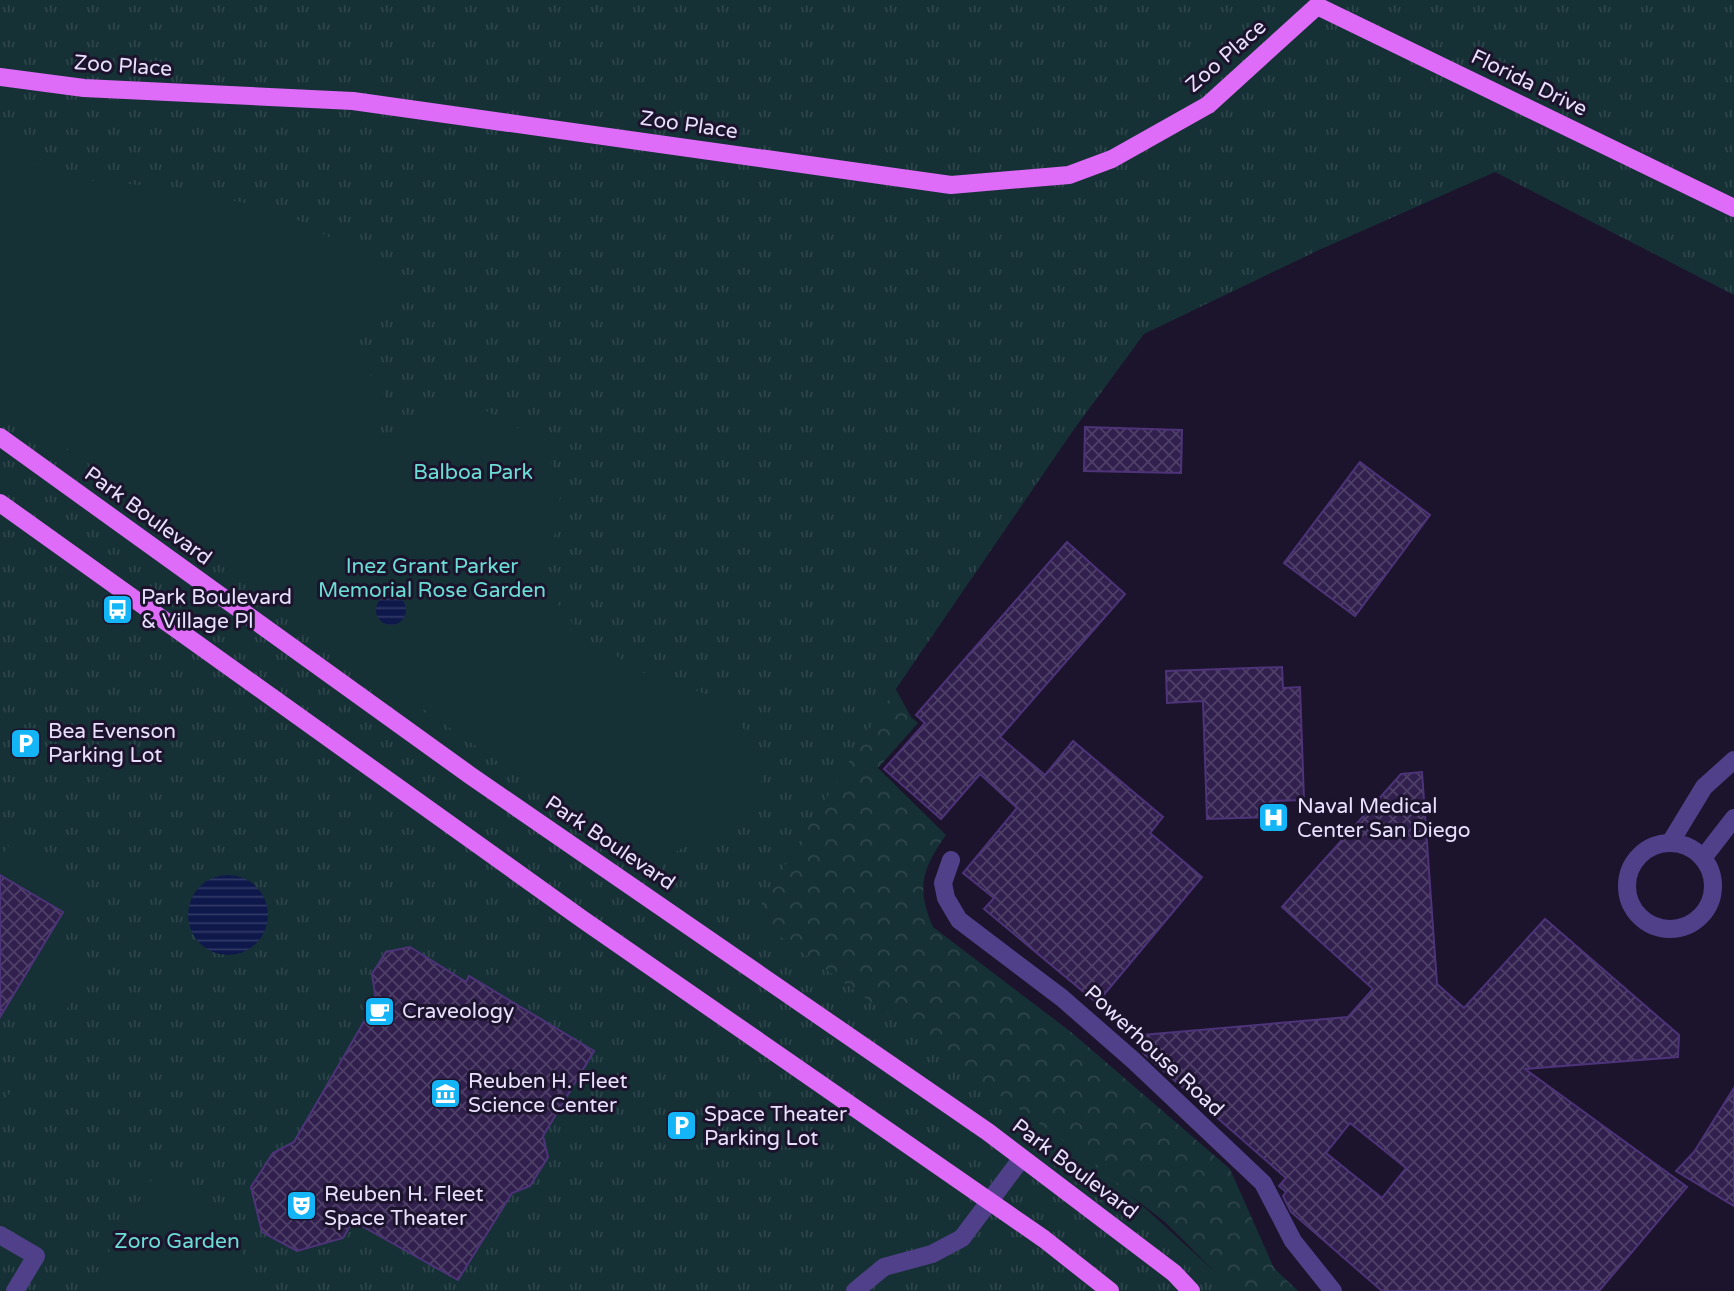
<svg xmlns="http://www.w3.org/2000/svg" width="1734" height="1291" font-family="'Varela Round',sans-serif">
<defs>
<pattern id="forest-crowns" width="20" height="18" patternUnits="userSpaceOnUse" patternTransform="scale(1.75)"><rect width="20" height="18" fill="#163136"/><path d="M2 6a3 3 0 1 1 6 0M12 15a3 3 0 1 1 6 0" fill="none" stroke="#2d454a"/></pattern>
<pattern id="park-tufts" width="24" height="20" patternUnits="userSpaceOnUse" patternTransform="scale(1.75)"><rect width="24" height="20" fill="#163136"/><path d="M3 7l-1-3M5 7V3M7 7l1-3M15 17l-1-3M17 17v-4M19 17l1-3" fill="none" stroke="#2d454a"/></pattern>
<pattern id="water-rules" width="6" height="5" patternUnits="userSpaceOnUse" patternTransform="scale(1.75)"><rect width="6" height="5" fill="#0e184b"/><path d="M0 2.5h6" fill="none" stroke="#313966"/></pattern>
<pattern id="building-cross-hatch" width="8" height="8" patternUnits="userSpaceOnUse" patternTransform="scale(1.75)"><rect width="8" height="8" fill="#31204d"/><path d="M0 0l8 8M0 8l8-8" fill="none" stroke="#4f4068"/></pattern>
</defs>
<rect width="100%" height="100%" fill="#1c132c"/>
<path fill="url(#forest-crowns)" d="M 887,673 L 911,717 L 918,723 L 878,768 L 946,835 C 922,869 916,888 933,927 L 1071,1032 L 1230,1169 L 1274,1268 L 1298,1291 L 1234,1291 L 1165,1222 L 1083,1158 L 657,873 Z"/>
<path fill="url(#park-tufts)" d="M 0,0 L 1734,0 L 1734,295 L 1495,172 L 1319,250 L 1144,334 L 1072,432 L 876,718 L 753,917 L 1101,1168 L 1236,1291 L 0,1291 Z"/>
<path fill="#163136" d="M 0,132 L 43,172 L 57,178 L 175,188 L 277,210 L 312,227 L 411,288 L 352,328 L 363,363 L 393,409 L 370,427 L 386,438 L 409,416 L 455,405 L 481,408 L 535,437 L 556,473 L 560,496 L 558,525 L 548,552 L 548,590 L 584,639 L 602,657 L 608,651 L 657,681 L 659,677 C 687,688 714,695 739,711 L 733,720 C 749,730 757,745 760,764 C 769,832 729,828 684,847 C 672,852 664,863 657,873 L 255,591 L 88,463 L 0,401 Z
M 26,836 L 43,839 L 36,842 C 33,869 70,881 90,892 L 64,939 C 67,948 73,950 78,956 C 92,975 71,1002 61,1019 L 17,991 L 64,912 L 0,873 C 0,857 8,838 26,836 Z
M 19,1077 L 25,1081 L 11,1105 L 0,1114 L 0,1096 L 6,1099 Z
M 157,1171 L 233,1217 L 244,1258 L 247,1291 L 86,1291 Z"/>
<path fill="url(#water-rules)" d="M376 610a15 15 0 1 1 30 0a15 15 0 1 1-30 0Z
M188 915a40 40 0 1 1 80 0a40 40 0 1 1-80 0Z"/>
<path fill="url(#building-cross-hatch)" stroke="#4d3378" stroke-width="2" fill-rule="evenodd" d="M 1085,427 L 1182,430 L 1181,473 L 1084,471 Z
M 1360,462 L 1430,515 L 1355,616 L 1284,563 Z
M 1067,542 L 1125,594 L 1000,737 L 1045,775 L 1073,741 L 1163,817 L 1150,833 L 1202,877 L 1097,1003 L 984,909 L 994,898 L 963,873 L 1017,808 L 980,774 L 941,819 L 884,769 L 925,723 L 916,715 Z
M 1282,667 L 1283,688 L 1300,687 L 1304,800 L 1272,801 L 1273,817 L 1207,819 L 1203,701 L 1167,703 L 1166,671 Z
M 1422,772 L 1437,984 L 1464,1008 L 1545,919 L 1679,1035 L 1678,1057 L 1525,1069 L 1687,1187 L 1599,1291 L 1382,1291 L 1291,1212 L 1283,1196 L 1286,1192 L 1279,1186 L 1286,1178 L 1143,1053 L 1142,1035 L 1348,1017 L 1373,989 L 1282,907 L 1401,774 ZM 1350,1123 L 1406,1168 L 1382,1198 L 1326,1153 Z
M 0,875 L 63,912 L 0,1017 Z
M 410,947 L 466,982 L 469,976 L 594,1051 L 543,1136 L 548,1157 L 530,1186 L 512,1193 L 458,1280 L 353,1221 L 343,1238 L 297,1251 L 262,1232 L 251,1187 L 273,1153 L 294,1142 L 376,1001 L 372,974 L 386,952 Z
M 1734,1088 L 1734,1206 L 1676,1171 L 1694,1152 Z"/>
<g fill="none" stroke-linecap="round" stroke-linejoin="round">
<path stroke="#504089" stroke-width="18" d="M 1670,843 L 1704,787 L 1734,760
M1627 886a43 43 0 1 1 86 0a43 43 0 1 1-86 0Z
M 1703,858 L 1734,818
M 951,860 L 943,883 L 946,898 L 959,920 L 1062,998 L 1133,1060 L 1263,1183 L 1293,1241 L 1333,1291
M 0,1235 L 36,1256 L 15,1291
M 855,1291 L 884,1267 L 932,1254 L 962,1238 L 1022,1158"/>
<path stroke="#df6bf9" stroke-width="18" d="M 0,77 L 84,88 L 353,101 L 951,185 L 1069,175 L 1112,159 L 1208,105 L 1317,6 L 1734,208
M 0,437 L 471,776 L 988,1132 L 1174,1273 L 1191,1291
M 0,503 L 582,919 L 1044,1239 L 1110,1291"/>
</g>
<defs>
<symbol id="bus-square" viewBox="-11 -11 22 22"><rect x="-9" y="-9" width="18" height="18" rx="4" fill="#13b5f6" stroke="#1c132c"/><path d="M-5-6H5V4H4V6H2V4H-2V6H-4V4H-5ZM-3.5-4V0h7V-4ZM-3.5 1.2v1.5H-2V1.2ZM2 1.2v1.5H3.5V1.2Z" fill="#fff"/></symbol>
<symbol id="parking-square" viewBox="-11 -11 22 22"><rect x="-9" y="-9" width="18" height="18" rx="4" fill="#13b5f6" stroke="#1c132c"/><path d="M-3.5-5.5H1a3.5 3.5 0 0 1 0 7H-1V5.5H-3.5ZM-1-3.4V-.6H.8a1.4 1.4 0 0 0 0-2.8Z" fill="#fff"/></symbol>
<symbol id="hospital-square" viewBox="-11 -11 22 22"><rect x="-9" y="-9" width="18" height="18" rx="4" fill="#13b5f6" stroke="#1c132c"/><path d="M-5-5h3v3.5h4V-5h3V5h-3V1.5h-4V5h-3Z" fill="#fff"/></symbol>
<symbol id="cafe-square" viewBox="-11 -11 22 22"><rect x="-9" y="-9" width="18" height="18" rx="4" fill="#13b5f6" stroke="#1c132c"/><path d="M-5.5-4.5H6V0H3Q3 3.5 0 3.5H-2.5Q-5.5 3.5-5.5 0ZM3-3.2v2h1.7v-2ZM-6 4.5H4V6H-6Z" fill="#fff"/></symbol>
<symbol id="museum-square" viewBox="-11 -11 22 22"><rect x="-9" y="-9" width="18" height="18" rx="4" fill="#13b5f6" stroke="#1c132c"/><path d="M0-6L6-3V-2H-6V-3ZM-5-1h2V3h-2ZM-1-1h2V3h-2ZM3-1h2V3H3ZM-6 4H6V6H-6Z" fill="#fff"/></symbol>
<symbol id="theatre-square" viewBox="-11 -11 22 22"><rect x="-9" y="-9" width="18" height="18" rx="4" fill="#13b5f6" stroke="#1c132c"/><path d="M-5-5.5Q0-4 5-5.5V0Q5 5 0 6Q-5 5-5 0ZM-3.3-2.5H-1v1.5H-3.3ZM1-2.5H3.3v1.5H1ZM-2.8 1Q0 5.5 2.8 1Z" fill="#fff"/></symbol>
</defs>
<g fill-rule="evenodd">
<use href="#bus-square" x="100" y="592" width="35" height="35"/>
<use href="#parking-square" x="8" y="726" width="35" height="35"/>
<use href="#hospital-square" x="1256" y="800" width="35" height="35"/>
<use href="#cafe-square" x="362" y="994" width="35" height="35"/>
<use href="#museum-square" x="428" y="1076" width="35" height="35"/>
<use href="#parking-square" x="664" y="1108" width="35" height="35"/>
<use href="#theatre-square" x="284" y="1188" width="35" height="35"/>
</g>
<g text-anchor="middle" dominant-baseline="central" stroke-width="6" stroke-linejoin="round" paint-order="stroke">
<g font-size="21" fill="#e9dffe" stroke="#1c132c">
<text transform="translate(1226 56) rotate(-41)">Zoo Place</text>
<text transform="translate(123 66) rotate(4)">Zoo Place</text>
<text transform="translate(1529 83) rotate(26)">Florida Drive</text>
<text transform="translate(689 125) rotate(8)">Zoo Place</text>
<text transform="translate(148 516) rotate(36)">Park Boulevard</text>
<text transform="translate(610 843) rotate(34)">Park Boulevard</text>
<text transform="translate(1154 1051) rotate(43)">Powerhouse Road</text>
<text transform="translate(1075 1169) rotate(37)">Park Boulevard</text>
</g>
<g font-size="21" fill="#6cddd6" stroke="#1c132c">
<text x="473" y="472">Balboa Park</text>
<text x="432" y="566">Inez Grant Parker<tspan x="432" dy="24">Memorial Rose Garden</tspan></text>
<text x="177" y="1241">Zoro Garden</text>
</g>
<g font-size="21" fill="#e9dffe" stroke="#1c132c" text-anchor="start">
<text x="141" y="597">Park Boulevard<tspan x="141" dy="24">&amp; Village Pl</tspan></text>
<text x="48" y="731">Bea Evenson<tspan x="48" dy="24">Parking Lot</tspan></text>
<text x="1297" y="806">Naval Medical<tspan x="1297" dy="24">Center San Diego</tspan></text>
<text x="402" y="1011">Craveology</text>
<text x="468" y="1081">Reuben H. Fleet<tspan x="468" dy="24">Science Center</tspan></text>
<text x="704" y="1114">Space Theater<tspan x="704" dy="24">Parking Lot</tspan></text>
<text x="324" y="1194">Reuben H. Fleet<tspan x="324" dy="24">Space Theater</tspan></text>
</g>
</g>
</svg>
